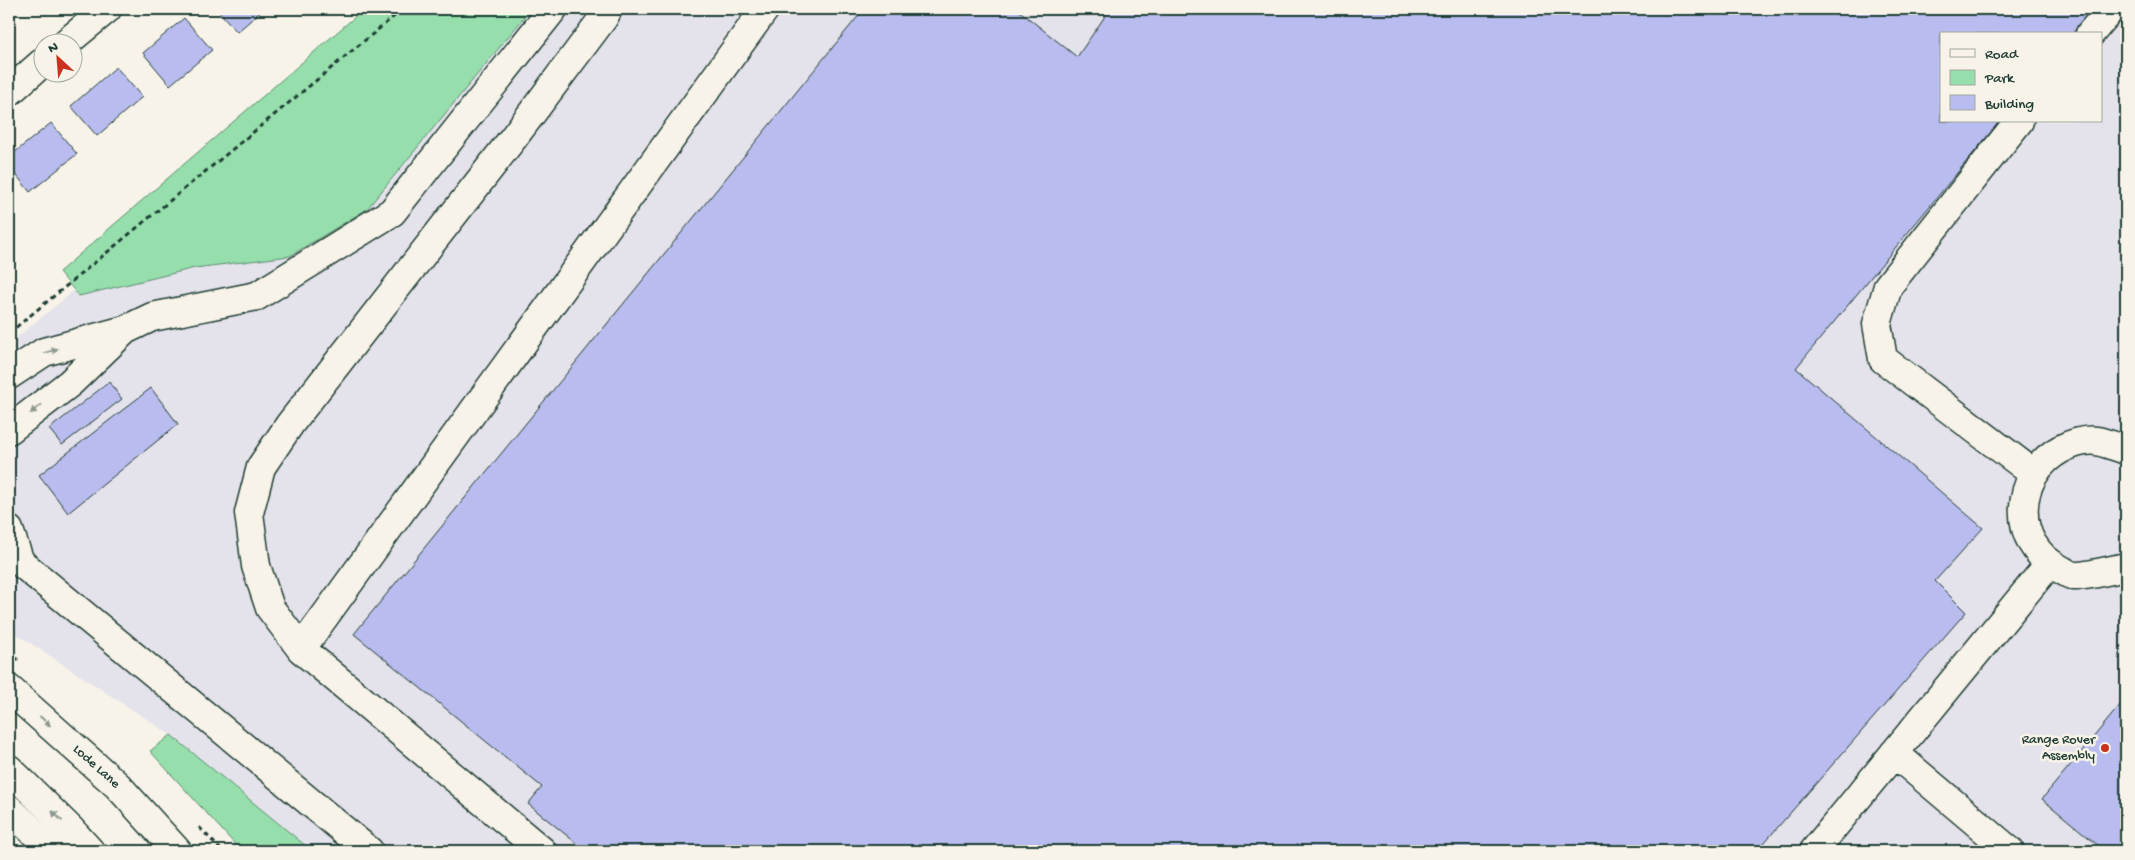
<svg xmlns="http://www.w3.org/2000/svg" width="2135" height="860" font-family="'Gochi Hand',sans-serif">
<rect width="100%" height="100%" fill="#f7f3e8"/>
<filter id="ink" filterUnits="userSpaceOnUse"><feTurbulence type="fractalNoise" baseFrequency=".02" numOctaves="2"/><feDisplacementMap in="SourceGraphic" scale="10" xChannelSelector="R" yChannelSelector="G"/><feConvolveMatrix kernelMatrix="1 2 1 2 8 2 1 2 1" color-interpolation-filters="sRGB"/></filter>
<g filter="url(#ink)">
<path fill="#e4e2ea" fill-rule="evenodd" d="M 418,9 L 2126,9 L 2126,851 L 312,851 L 171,735 L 9,629 L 9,344 ZM 1941,34 L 2101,34 L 2101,121 L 1941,121 Z"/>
<path fill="#96deac" stroke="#5a8e70" d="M 364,9 L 531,9 L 367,209 L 290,256 L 195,268 L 79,296 L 59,272 Z
M 171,735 L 312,851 L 241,851 L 150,751 Z"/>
<path fill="#b9bcee" stroke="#1f3d34" d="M 217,9 L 264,9 L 237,32 Z
M 864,9 L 1017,9 L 1077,57 L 1110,9 L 2093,9 L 2072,34 L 1941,34 L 1941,121 L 2000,121 L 1796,368 L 1983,528 L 1935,581 L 1966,612 L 1757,851 L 586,851 L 528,804 L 542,787 L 354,634 Z
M 184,18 L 212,50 L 170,85 L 143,53 Z
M 116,67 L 142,97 L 97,136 L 71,106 Z
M 51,123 L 77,154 L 30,192 L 9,166 L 9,157 Z
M 109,382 L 122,399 L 62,445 L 49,429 Z
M 151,388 L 178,424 L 68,513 L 39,475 Z
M 2126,698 L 2126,851 L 2105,851 L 2042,799 Z"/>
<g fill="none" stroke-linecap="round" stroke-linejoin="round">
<defs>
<path id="minor" d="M 2090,34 L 2111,9
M 67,42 L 107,9
M 9,92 L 42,63
M 2019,121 L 1888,286 L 1877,324 L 1883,359 L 2033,473
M 125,330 L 152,317 L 257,296 L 392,212 L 553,9
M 9,375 L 44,352 L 125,330 L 70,383 L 9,430
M 2126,450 C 2117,447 2107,443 2097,441 C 2085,439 2071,444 2061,449 C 2013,475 2010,544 2060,569 C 2064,571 2069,575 2074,576 C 2083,577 2115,569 2126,567
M 9,530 L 20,562 L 369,851
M 301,649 L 765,9
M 1894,753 L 2010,851
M 9,809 L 54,851
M 542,851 L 301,649 L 270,608 L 256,566 L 249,513 L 261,467 L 290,424 L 514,137 L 604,17 L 608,9
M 1814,851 L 2049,564"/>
<path id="major" d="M 9,689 L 118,786 L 177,851
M 9,769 L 70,829 L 90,851"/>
</defs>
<use href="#minor" stroke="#1f3d34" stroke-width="31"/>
<use href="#major" stroke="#1f3d34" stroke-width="31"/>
<path stroke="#1f3d34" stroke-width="3" stroke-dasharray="5 4" stroke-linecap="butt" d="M 9,333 L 403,9
M 9,652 L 18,660
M 199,827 L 222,851"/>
<use href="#minor" stroke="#f7f3e8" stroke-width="28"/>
<use href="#major" stroke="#f7f3e8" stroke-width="28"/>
</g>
<defs><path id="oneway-solid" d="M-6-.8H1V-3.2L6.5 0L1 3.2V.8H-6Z" transform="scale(1.25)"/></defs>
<g fill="#8b988e">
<use href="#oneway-solid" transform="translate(51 351) rotate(-17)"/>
<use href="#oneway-solid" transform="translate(36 409) rotate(142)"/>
<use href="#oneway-solid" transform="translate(45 721) rotate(42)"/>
<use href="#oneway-solid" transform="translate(57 816) rotate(-136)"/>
</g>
</g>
<circle fill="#c8321e" stroke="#f7f3e8" stroke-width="2" cx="2105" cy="748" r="5"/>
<g text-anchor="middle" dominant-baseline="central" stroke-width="5" stroke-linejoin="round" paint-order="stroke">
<g font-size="14" fill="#1f3d34" stroke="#f7f3e8" text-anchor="end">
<text x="2095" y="740">Range Rover<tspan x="2095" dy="16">Assembly</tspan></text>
</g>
<g font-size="14" fill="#1f3d34" stroke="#f7f3e8">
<text transform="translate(96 767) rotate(42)">Lode Lane</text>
</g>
</g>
<rect width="2135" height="860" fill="none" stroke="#f7f3e8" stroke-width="30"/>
<rect x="15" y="15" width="2105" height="830" fill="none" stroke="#1f3d34" stroke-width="2" filter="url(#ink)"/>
<rect x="1940" y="32" width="162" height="90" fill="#f7f3e8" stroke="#a1aaa0"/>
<rect x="1950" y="49" width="25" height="8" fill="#f7f3e8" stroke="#a1aaa0"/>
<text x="1985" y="58" font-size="15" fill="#1f3d34">Road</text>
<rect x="1950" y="70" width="25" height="15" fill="#96deac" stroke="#a1aaa0"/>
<text x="1985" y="82" font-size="15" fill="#1f3d34">Park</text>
<rect x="1950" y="95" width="25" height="15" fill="#b9bcee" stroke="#a1aaa0"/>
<text x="1985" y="108" font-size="15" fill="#1f3d34">Building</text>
<g transform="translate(58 58) rotate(334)"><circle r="24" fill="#f7f3e8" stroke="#a1aaa0"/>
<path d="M0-4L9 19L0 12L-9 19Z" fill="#c8321e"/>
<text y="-8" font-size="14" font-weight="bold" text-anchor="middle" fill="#1f3d34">N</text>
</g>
</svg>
